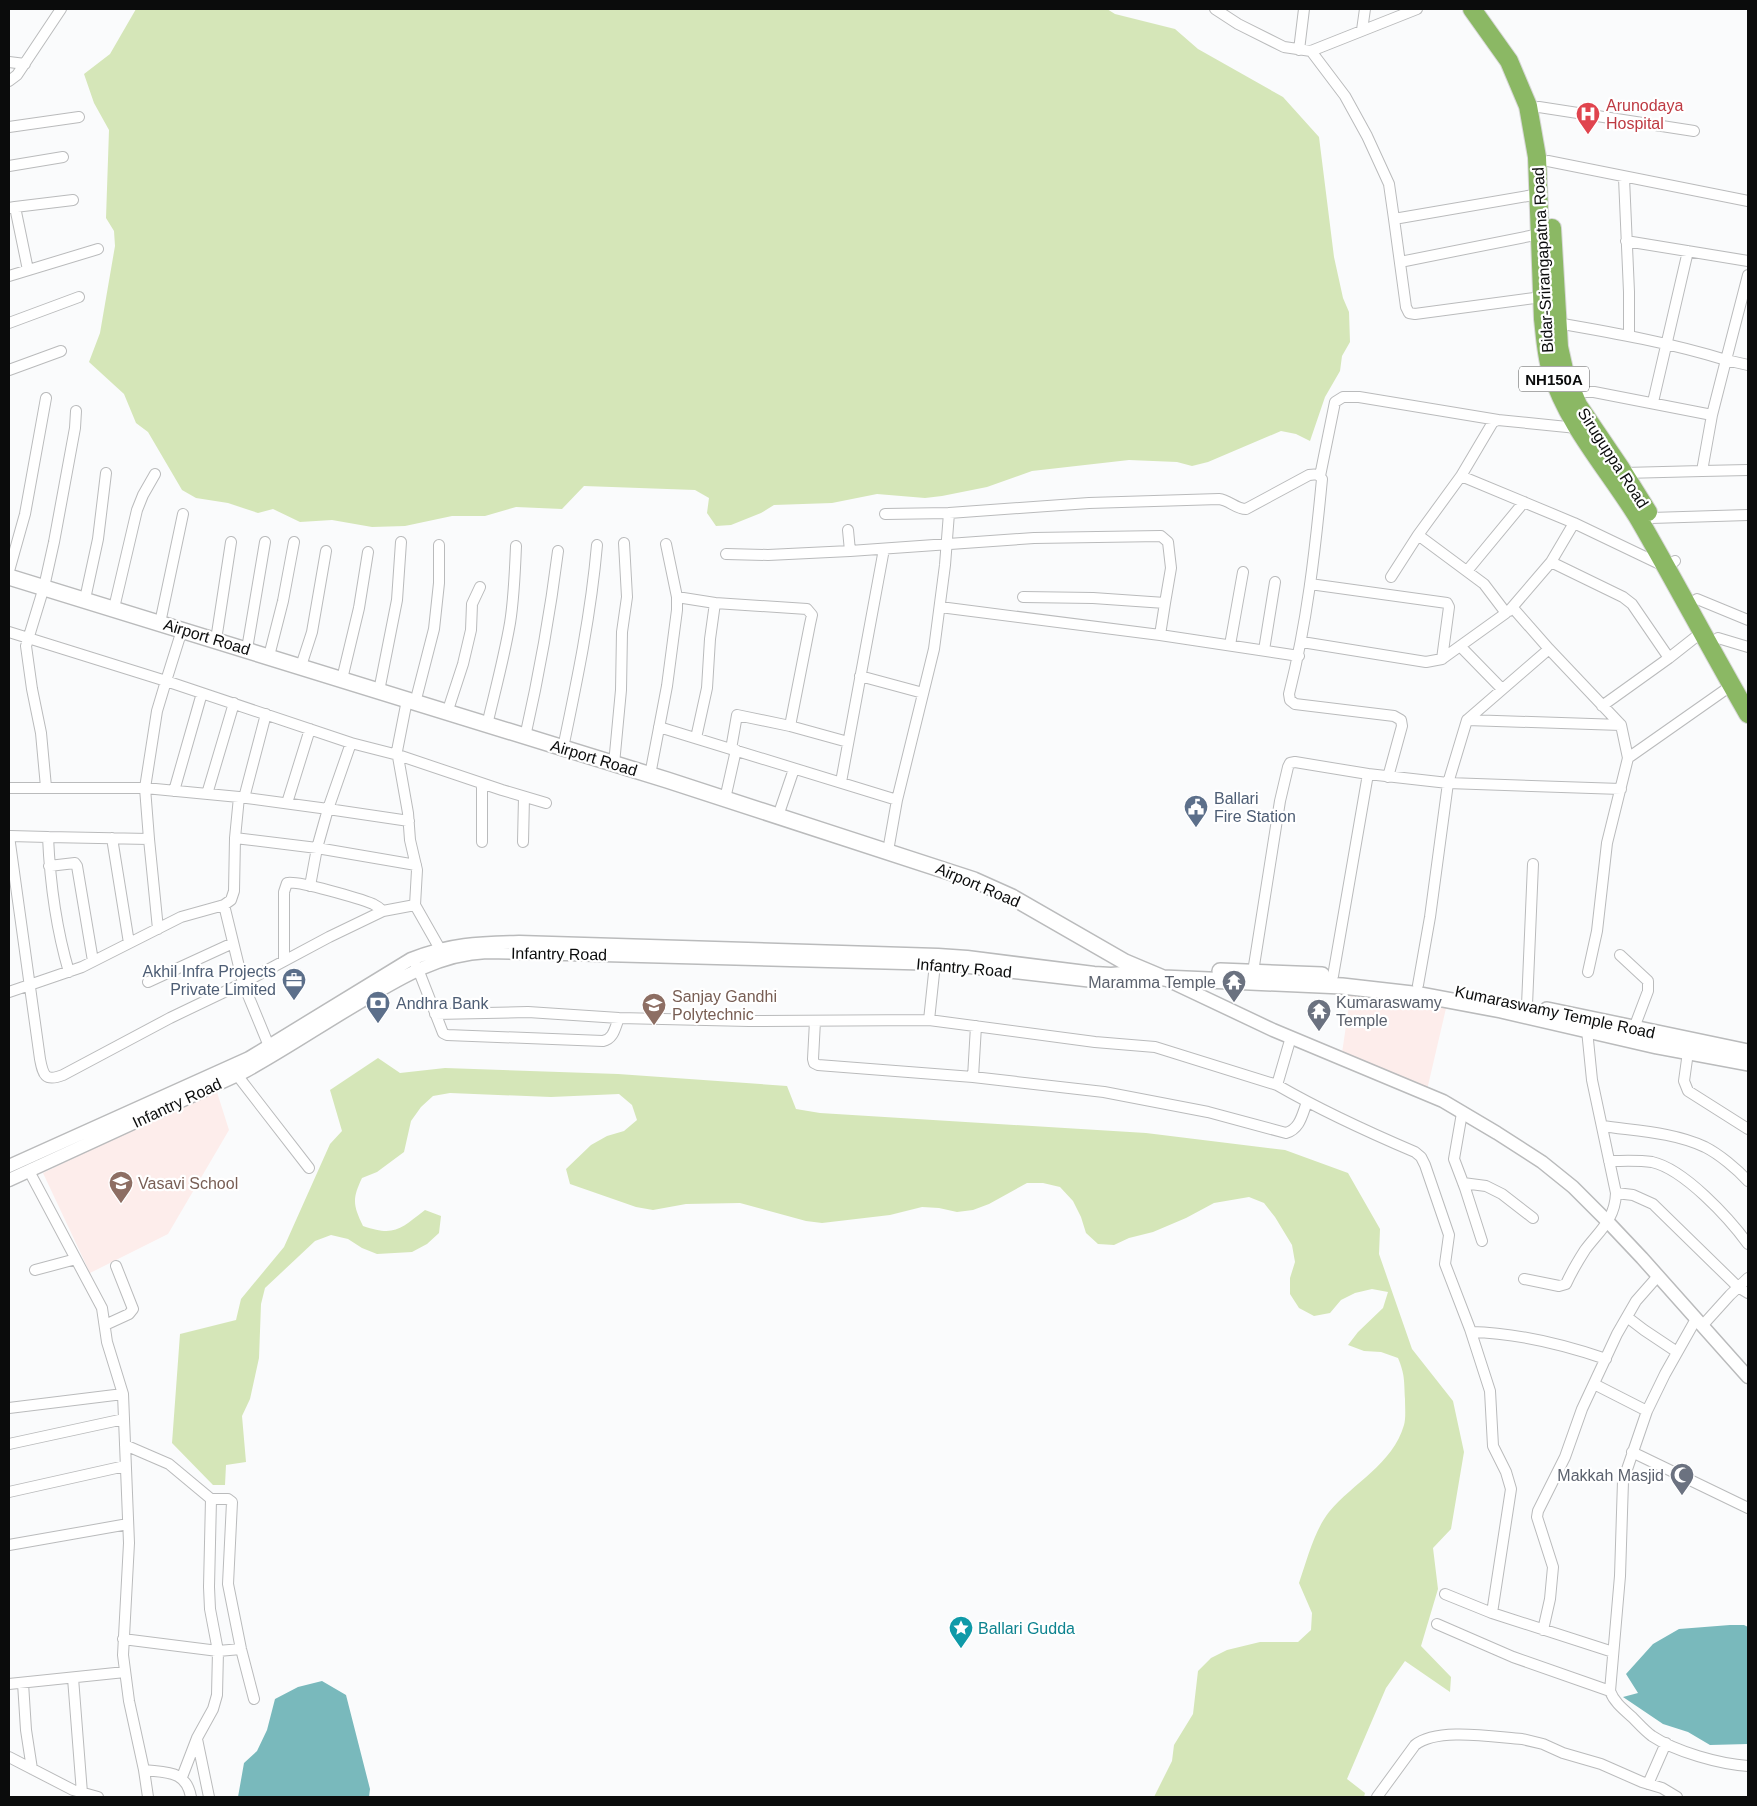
<svg xmlns="http://www.w3.org/2000/svg" width="1757" height="1806" font-family="Helvetica,sans-serif">
<rect width="100%" height="100%" fill="#fafbfc"/>
<path fill="#fdedeb" d="M 1351,992 L 1447,1004 L 1427,1090 L 1342,1053 Z
M 216,1089 L 229,1130 L 168,1234 L 90,1273 L 43,1173 Z"/>
<path fill="#d5e6b8" d="M 136,9 L 1107,9 L 1115,14 L 1175,29 L 1198,49 L 1283,97 L 1319,137 L 1334,257 L 1343,298 L 1349,312 L 1350,342 L 1342,356 L 1340,371 L 1325,397 L 1310,441 L 1296,434 L 1281,431 L 1208,462 L 1192,466 L 1177,462 L 1129,460 L 1032,471 L 987,487 L 942,496 L 925,498 L 877,494 L 832,503 L 774,505 L 761,513 L 731,525 L 716,526 L 707,513 L 709,498 L 695,490 L 584,486 L 562,509 L 516,507 L 485,516 L 452,516 L 405,526 L 372,527 L 332,520 L 300,522 L 273,509 L 258,513 L 228,503 L 196,498 L 182,490 L 148,432 L 136,423 L 124,394 L 89,362 L 100,333 L 115,246 L 114,231 L 106,218 L 109,130 L 94,103 L 84,74 L 110,54 Z
M 378,1058 L 400,1073 L 445,1068 L 618,1074 L 787,1086 L 796,1109 L 820,1113 L 1146,1133 L 1285,1150 L 1348,1173 L 1380,1229 L 1379,1254 L 1412,1349 L 1453,1401 L 1464,1452 L 1451,1529 L 1433,1548 L 1438,1589 L 1421,1646 L 1451,1677 L 1450,1692 L 1405,1661 L 1386,1688 L 1347,1779 L 1365,1793 L 1364,1797 L 1154,1797 L 1172,1761 L 1174,1745 L 1193,1714 L 1198,1671 L 1211,1658 L 1227,1650 L 1260,1642 L 1298,1642 L 1311,1630 L 1312,1613 L 1299,1583 C 1307,1560 1314,1531 1329,1512 C 1353,1483 1393,1464 1404,1425 C 1406,1418 1405,1407 1405,1399 C 1404,1380 1405,1375 1398,1358 L 1381,1352 L 1364,1351 L 1348,1345 L 1358,1332 L 1383,1308 L 1388,1292 L 1372,1289 L 1355,1293 L 1341,1300 L 1330,1313 L 1314,1316 L 1299,1308 L 1290,1294 L 1290,1278 L 1295,1262 L 1292,1245 L 1275,1217 L 1264,1203 L 1249,1197 L 1214,1203 L 1186,1218 L 1153,1232 L 1129,1238 L 1114,1245 L 1098,1244 L 1086,1233 L 1081,1217 L 1073,1201 L 1060,1187 L 1043,1183 L 1027,1183 L 989,1204 L 973,1210 L 957,1212 L 939,1208 L 922,1207 L 890,1215 L 822,1223 L 806,1221 L 740,1203 L 686,1204 L 653,1210 L 636,1207 L 570,1184 L 566,1169 L 591,1145 L 607,1136 L 624,1131 L 637,1120 L 632,1105 L 619,1094 L 551,1097 L 450,1093 L 433,1096 L 421,1107 L 411,1121 L 404,1152 L 377,1172 L 362,1178 C 352,1199 353,1205 363,1226 C 395,1237 400,1229 425,1210 L 441,1216 L 439,1233 L 427,1244 L 412,1252 L 377,1254 L 362,1248 L 348,1239 L 331,1235 L 315,1241 L 265,1288 L 261,1304 L 259,1358 L 250,1399 L 242,1416 L 246,1462 L 226,1465 L 225,1485 L 213,1485 L 172,1443 L 180,1334 L 236,1320 L 241,1299 L 284,1247 L 330,1144 L 342,1131 L 330,1090 Z"/>
<path fill="#79b9bc" d="M 1730,1625 L 1744,1625 L 1748,1627 L 1748,1744 L 1710,1745 L 1688,1732 L 1663,1724 L 1623,1697 L 1638,1693 L 1626,1674 L 1653,1644 L 1679,1629 Z
M 322,1681 L 346,1695 L 370,1789 L 369,1797 L 238,1797 L 244,1763 L 257,1751 L 267,1730 L 275,1699 L 298,1687 Z"/>
<g fill="none" stroke-linecap="round" stroke-linejoin="round">
<defs>
<path id="minor" d="M 1215,9 L 1238,24 L 1284,47 L 1311,51
M 1362,30 L 1365,9
M 1299,50 L 1304,9
M 9,62 L 25,64
M 9,81 L 17,75 L 61,9
M 1529,109 L 1539,107 L 1694,131
M 9,127 L 79,117
M 1548,161 L 1748,201
M 9,166 L 63,157
M 1624,178 L 1629,292 L 1629,335
M 1539,194 L 1394,219 L 1406,307 L 1409,313 L 1415,314 L 1542,297
M 15,207 L 73,200
M 9,208 L 15,207 L 28,270
M 1394,219 L 1389,184 L 1367,136 L 1345,96 L 1311,51 L 1417,9
M 1626,241 L 1748,261
M 1400,262 L 1540,234
M 1748,275 L 1726,360 L 1748,365
M 9,276 L 98,249
M 9,323 L 79,297
M 1557,323 C 1615,333 1671,343 1726,360 L 1712,415
M 9,370 L 61,351
M 1572,392 L 1594,392 L 1712,415 L 1702,471 L 1748,470
M 1653,402 L 1688,251
M 1624,473 L 1702,471
M 1320,476 L 1335,402 L 1343,397 L 1359,397 L 1498,420
M 1461,476 L 1493,422 L 1498,420 L 1577,428
M 885,514 L 949,513
M 1651,518 L 1748,515
M 850,551 L 1034,538 L 1161,536 L 1168,542 L 1171,568 L 1165,603
M 726,554 L 768,555 L 850,551 L 848,530
M 1551,562 L 1623,597 L 1632,604 L 1669,658 L 1702,632
M 9,571 L 25,514 L 46,398
M 1467,571 L 1524,502
M 1391,577 L 1418,535
M 677,597 L 715,603
M 1023,597 L 1093,598 L 1165,603 L 1160,635 L 1299,656
M 85,599 L 98,539 L 106,473
M 1697,599 L 1748,620
M 940,607 L 1160,635
M 114,608 L 137,510 L 143,495 L 155,474
M 1513,608 L 1549,649 L 1621,725
M 1509,611 L 1551,562 L 1574,523
M 160,623 L 183,514
M 182,630 L 166,681 L 351,743 L 398,755 L 502,790 L 546,803
M 9,632 L 166,681 L 157,711 L 145,788 L 149,839
M 1718,638 L 1748,647
M 216,640 L 231,542
M 1302,642 L 1426,662 L 1442,659 L 1449,607 L 1447,603 L 1310,584
M 1230,645 L 1243,572
M 1460,646 L 1502,689
M 247,649 L 265,542
M 1264,650 L 1275,582
M 269,656 L 283,601 L 294,542
M 1442,659 L 1506,613 L 1484,584 L 1418,535 L 1461,476 L 1574,523 L 1666,567 L 1675,561
M 301,666 L 312,632 L 326,551
M 860,676 L 923,693
M 342,679 L 359,608 L 368,552
M 379,691 L 397,600 L 401,542
M 407,700 L 397,751 L 408,813 L 410,840 L 417,870 L 415,905
M 415,703 L 434,629 L 439,583 L 439,545
M 1602,706 L 1669,658
M 447,713 L 463,664 L 471,630 L 472,604 L 480,587
M 1467,720 L 1549,649
M 487,725 C 495,691 504,658 510,623 C 514,598 515,572 516,546
M 790,726 L 848,742
M 659,727 L 897,800 L 888,851
M 525,737 C 539,675 550,614 558,551
M 696,738 L 707,688 L 710,639 L 715,603 L 807,609 L 812,615 L 810,624 L 790,726 L 737,715 L 731,749
M 563,748 C 577,681 591,614 597,545
M 1628,758 L 1732,685
M 614,764 L 621,690 L 622,632 L 627,597 L 624,543
M 650,775 L 667,686 L 677,610 L 677,597 L 666,544
M 841,782 L 884,549
M 46,787 L 41,733 L 32,689 L 26,646 L 44,587 L 54,542 L 75,428 L 76,411
M 9,788 L 145,788 L 239,797
M 174,791 L 202,693
M 207,794 L 234,703
M 244,798 L 266,714
M 725,799 L 736,750
M 897,800 L 934,649 L 945,565 L 949,513 L 1089,503 L 1219,499 C 1229,500 1236,509 1246,509 L 1309,475 C 1315,474 1319,474 1322,479 C 1315,552 1307,623 1289,694 L 1290,700 L 1295,704 L 1394,716 L 1401,720 L 1402,726 L 1388,777
M 287,803 L 310,729
M 778,816 L 794,769
M 9,836 L 40,1059 C 43,1075 45,1082 63,1075 L 170,1018 L 243,983 L 271,1051
M 10,836 L 48,837 C 50,882 56,928 69,972
M 48,837 L 149,839 L 158,929
M 112,838 L 129,943
M 235,838 L 317,848 L 416,865
M 482,842 L 482,784
M 523,842 L 524,797
M 49,866 L 75,863 L 77,866 L 93,961
M 310,886 L 317,848 L 328,809 L 409,821
M 224,905 L 231,900 L 234,891 L 235,838 L 239,797 L 328,809 L 351,743
M 1620,955 L 1648,981 L 1648,991 L 1634,1028
M 284,961 L 284,892 L 287,883 C 297,880 361,899 373,904 C 377,906 380,908 383,911
M 415,964 L 418,969 L 443,1033 L 447,1035 L 603,1041 C 614,1039 615,1027 619,1018
M 1253,972 L 1280,801 L 1288,767 L 1290,763 L 1295,762 L 1368,774
M 1333,976 L 1368,774 L 1448,783 L 1467,720 L 1621,725 L 1628,758 L 1607,843 L 1597,931 L 1588,972
M 148,982 L 233,943
M 1418,985 L 1430,917 L 1448,783 L 1621,789
M 9,992 L 82,967 L 181,917 L 224,905 L 243,983 L 329,937 L 383,911 L 415,905 L 440,949
M 1527,1005 L 1533,864
M 435,1014 L 528,1012 L 619,1018 L 749,1021 L 929,1020 L 935,964
M 929,1020 L 1095,1042 L 1155,1047 L 1277,1085 L 1291,1037
M 815,1021 L 813,1059 L 814,1063 L 818,1065 L 973,1077 L 1104,1092 L 1208,1112 L 1286,1133 C 1300,1129 1302,1115 1307,1102
M 1688,1052 L 1684,1081 L 1688,1091 L 1748,1129
M 237,1075 L 309,1168
M 973,1077 L 976,1026
M 1277,1085 C 1322,1111 1368,1132 1415,1152 L 1421,1157 L 1425,1165 L 1449,1235 L 1445,1264 L 1470,1329 L 1490,1391 L 1493,1446 L 1506,1472 L 1511,1489 L 1492,1613 L 1613,1652
M 1462,1113 L 1454,1159 L 1465,1188 L 1482,1241
M 1602,1126 C 1636,1131 1673,1132 1705,1147 C 1719,1154 1737,1169 1748,1181
M 1609,1161 C 1623,1161 1638,1160 1652,1162 C 1684,1169 1729,1218 1748,1244
M 29,1171 L 102,1308 L 107,1342 L 123,1394 L 129,1543 L 123,1655 L 129,1701 L 144,1770 L 148,1797
M 1463,1183 L 1486,1186 L 1502,1194 L 1533,1218
M 1616,1193 L 1633,1195 L 1653,1204 L 1738,1287 L 1748,1293
M 35,1270 L 76,1259
M 1524,1279 L 1559,1286 L 1566,1284 C 1571,1273 1578,1261 1585,1250 C 1599,1231 1615,1220 1616,1193 L 1592,1080 L 1587,1030
M 1627,1317 L 1644,1330 L 1677,1352
M 1696,1319 L 1665,1374 L 1647,1411 L 1623,1481 L 1620,1576 L 1610,1691 C 1614,1702 1623,1709 1632,1717 C 1638,1723 1645,1731 1652,1736 C 1676,1752 1720,1764 1748,1766
M 105,1325 L 129,1314 L 133,1309 L 116,1266
M 1702,1326 L 1730,1295 L 1748,1278
M 1471,1332 C 1517,1333 1562,1344 1606,1359
M 1594,1384 L 1647,1411
M 9,1408 L 123,1394
M 9,1444 L 124,1419
M 125,1445 L 169,1464 L 211,1499 L 209,1587 L 210,1609 L 218,1651 L 217,1695 L 213,1709 L 197,1738 L 182,1777
M 1632,1452 L 1748,1508
M 9,1492 L 125,1466
M 211,1499 L 228,1499 L 232,1502 L 228,1584 L 241,1649 L 254,1699
M 9,1545 L 128,1524
M 1445,1594 L 1492,1613
M 1437,1624 L 1513,1657 L 1610,1691
M 1543,1630 L 1550,1599 L 1553,1567 L 1537,1517 L 1538,1511 L 1565,1457 L 1582,1409 L 1617,1334 L 1636,1301 L 1658,1276
M 123,1639 L 218,1651 L 241,1649
M 73,1678 L 82,1793
M 23,1683 L 26,1730 L 32,1769
M 9,1684 L 125,1672
M 197,1739 L 209,1797
M 9,1757 L 73,1790 L 98,1797
M 144,1770 C 167,1773 186,1770 191,1797
M 1648,1784 L 1666,1743
M 1377,1797 L 1415,1745 C 1437,1727 1494,1737 1522,1739 L 1543,1744 L 1563,1753 L 1601,1764 L 1642,1782 L 1662,1788 L 1677,1797"/>
<path id="tertiary" d="M 9,1166 L 249,1058 L 411,959 C 450,944 478,943 519,942 L 938,955 L 967,957 L 1094,973 L 1111,974 L 1147,971
M 9,1180 L 244,1072 C 284,1050 321,1025 360,1002 C 400,978 439,954 487,952 L 942,964 L 1102,982 L 1131,982 L 1163,978 L 1273,1030 L 1443,1101 L 1497,1133 L 1542,1162 L 1573,1187 L 1608,1222 L 1642,1258 L 1748,1377"/>
<path id="secondary" d="M 9,577 L 667,780 L 974,880 L 1012,897 L 1125,962 L 1163,978 L 1342,986 L 1421,995 L 1501,1010 L 1657,1046 L 1748,1063
M 1220,971 L 1322,975
M 1547,1010 L 1748,1052"/>
<path id="trunk" d="M 1472,9 L 1509,61 L 1528,106 L 1537,157 L 1543,319 C 1545,336 1546,355 1551,371 C 1569,428 1610,471 1640,521 C 1677,585 1711,650 1748,714
M 1552,228 L 1559,347 L 1565,374 L 1578,405 L 1620,467 L 1648,512"/>
</defs>
<use href="#minor" stroke="#babbbc" stroke-width="12"/>
<use href="#tertiary" stroke="#babbbc" stroke-width="15"/>
<use href="#secondary" stroke="#babbbc" stroke-width="18"/>
<use href="#trunk" stroke="#d8d8d8" stroke-width="20"/>
<use href="#minor" stroke="#fff" stroke-width="10"/>
<use href="#tertiary" stroke="#fff" stroke-width="12"/>
<use href="#secondary" stroke="#fff" stroke-width="15"/>
<use href="#trunk" stroke="#8bb864" stroke-width="18"/>
</g>
<defs>
<symbol id="hospital-pin" viewBox="-11 -11 22 30"><path d="M0 17L-7.5 6A9.5 9.5 0 1 1 7.5 6Z" fill="#e0444e" stroke="#fff"/><path d="M-5-5h3v3.5h4V-5h3V5h-3V1.5h-4V5h-3Z" fill="#fff"/></symbol>
<symbol id="civic-pin" viewBox="-11 -11 22 30"><path d="M0 17L-7.5 6A9.5 9.5 0 1 1 7.5 6Z" fill="#5c6f8a" stroke="#fff"/><path d="M-.6-6.5H3V-4.5H.6V-3L4-1V1h2V6H-6V1h2V-1L-.6-3ZM-1.2 2.5V6h2.4V2.5Z" fill="#fff"/></symbol>
<symbol id="office-pin" viewBox="-11 -11 22 30"><path d="M0 17L-7.5 6A9.5 9.5 0 1 1 7.5 6Z" fill="#5c6f8a" stroke="#fff"/><path d="M-6-3h4V-5.5h4V-3h4V5H-6ZM-1-4.5V-3h2v-1.5ZM-6 0V1H6V0Z" fill="#fff"/></symbol>
<symbol id="temple-pin" viewBox="-11 -11 22 30"><path d="M0 17L-7.5 6A9.5 9.5 0 1 1 7.5 6Z" fill="#6b7280" stroke="#fff"/><path d="M0-6L5-2H3V0L6.5 2.5H4V6H1.5V3h-3V6H-4V2.5H-6.5L-3 0V-2H-5Z" fill="#fff"/></symbol>
<symbol id="bank-pin" viewBox="-11 -11 22 30"><path d="M0 17L-7.5 6A9.5 9.5 0 1 1 7.5 6Z" fill="#5c6f8a" stroke="#fff"/><path d="M-6-4H6V4H-6ZM0-2.3a2.3 2.3 0 1 0 0 4.6a2.3 2.3 0 1 0 0-4.6Z" fill="#fff"/></symbol>
<symbol id="school-pin" viewBox="-11 -11 22 30"><path d="M0 17L-7.5 6A9.5 9.5 0 1 1 7.5 6Z" fill="#8d6e63" stroke="#fff"/><path d="M0-5L7-2L0 1L-7-2ZM-4 1L0 2.5L4 1V4Q0 6-4 4Z" fill="#fff"/></symbol>
<symbol id="mosque-pin" viewBox="-11 -11 22 30"><path d="M0 17L-7.5 6A9.5 9.5 0 1 1 7.5 6Z" fill="#6b7280" stroke="#fff"/><path d="M3.5-4.9A6 6 0 1 0 3.5 4.9A5 5 0 1 1 3.5-4.9Z" fill="#fff"/></symbol>
<symbol id="sight-pin" viewBox="-11 -11 22 30"><path d="M0 17L-7.5 6A9.5 9.5 0 1 1 7.5 6Z" fill="#0f9aa8" stroke="#fff"/><path d="M0-6L1.8-2.2L6-1.7L2.9 1.2L3.7 5.4L0 3.3L-3.7 5.4L-2.9 1.2L-6-1.7L-1.8-2.2Z" fill="#fff"/></symbol>
</defs>
<g fill-rule="evenodd">
<use href="#hospital-pin" x="1574" y="100" width="28" height="38"/>
<use href="#civic-pin" x="1182" y="793" width="28" height="38"/>
<use href="#office-pin" x="280" y="966" width="28" height="38"/>
<use href="#temple-pin" x="1220" y="968" width="28" height="38"/>
<use href="#bank-pin" x="364" y="989" width="28" height="38"/>
<use href="#school-pin" x="640" y="991" width="28" height="38"/>
<use href="#temple-pin" x="1305" y="997" width="28" height="38"/>
<use href="#school-pin" x="107" y="1169" width="28" height="38"/>
<use href="#mosque-pin" x="1668" y="1461" width="28" height="38"/>
<use href="#sight-pin" x="947" y="1614" width="28" height="38"/>
</g>
<g text-anchor="middle" dominant-baseline="central" stroke-width="4.5" stroke-linejoin="round" paint-order="stroke">
<rect fill="#fff" stroke="#545555" stroke-width="1" x="1519" y="366.5" width="70" height="25" rx="4"/>
<g font-size="15" font-weight="bold" fill="#0b0c0c">
<text x="1554" y="379">NH150A</text>
</g>
<g font-size="16" fill="#be3a42" stroke="#fff" text-anchor="start">
<text x="1606" y="105">Arunodaya<tspan x="1606" dy="18">Hospital</tspan></text>
</g>
<g font-size="16" fill="#0b0c0c" stroke="#fff">
<text transform="translate(1543 260) rotate(-93)">Bidar-Srirangapatna Road</text>
<text transform="translate(1613 458) rotate(57)">Siruguppa Road</text>
<text transform="translate(207 637) rotate(17)">Airport Road</text>
<text transform="translate(594 758) rotate(17)">Airport Road</text>
<text transform="translate(978 885) rotate(23)">Airport Road</text>
<text transform="translate(559 954) rotate(1)">Infantry Road</text>
<text transform="translate(964 968) rotate(5)">Infantry Road</text>
<text transform="translate(1555 1012) rotate(12)">Kumaraswamy Temple Road</text>
<text transform="translate(177 1103) rotate(-25)">Infantry Road</text>
</g>
<g font-size="16" fill="#4e5e75" stroke="#fff" text-anchor="start">
<text x="1214" y="798">Ballari<tspan x="1214" dy="18">Fire Station</tspan></text>
<text x="276" y="971" text-anchor="end">Akhil Infra Projects<tspan x="276" dy="18">Private Limited</tspan></text>
<text x="396" y="1003">Andhra Bank</text>
</g>
<g font-size="16" fill="#5b616d" stroke="#fff" text-anchor="end">
<text x="1216" y="982">Maramma Temple</text>
<text x="1336" y="1002" text-anchor="start">Kumaraswamy<tspan x="1336" dy="18">Temple</tspan></text>
<text x="1664" y="1475">Makkah Masjid</text>
</g>
<g font-size="16" fill="#785e54" stroke="#fff" text-anchor="start">
<text x="672" y="996">Sanjay Gandhi<tspan x="672" dy="18">Polytechnic</tspan></text>
<text x="138" y="1183">Vasavi School</text>
</g>
<g font-size="16" fill="#0d838f" stroke="#fff" text-anchor="start">
<text x="978" y="1628">Ballari Gudda</text>
</g>
</g>
<rect width="1757" height="1806" fill="none" stroke="#0b0c0c" stroke-width="20"/>
</svg>
